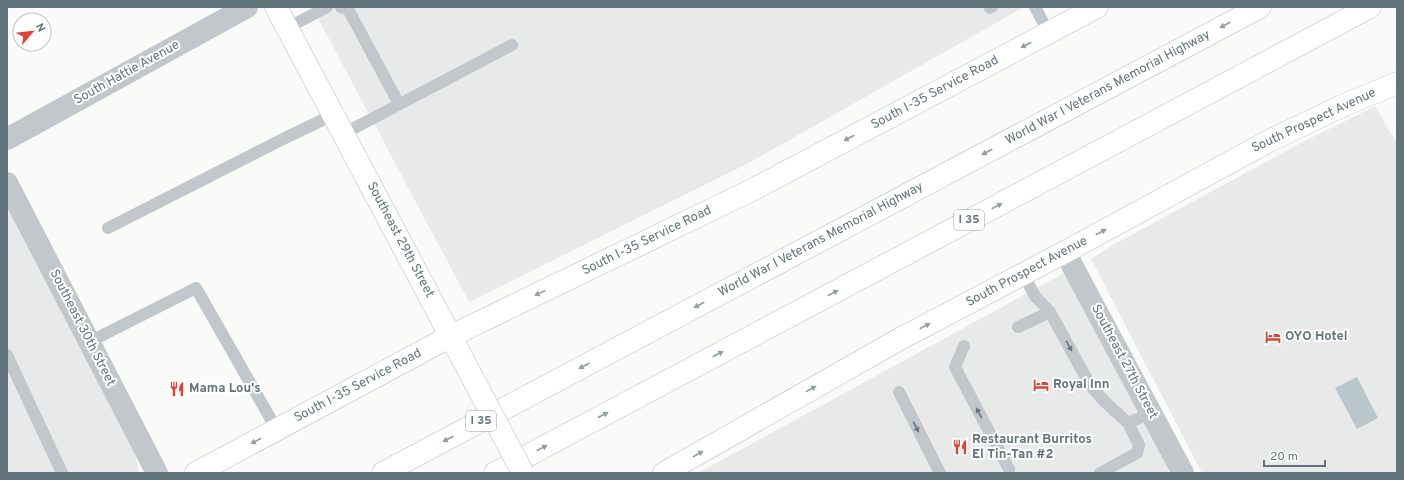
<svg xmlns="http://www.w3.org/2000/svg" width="1404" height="480" font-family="Overpass,sans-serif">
<rect width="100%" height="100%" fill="#fafaf8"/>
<path fill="#e8eae9" d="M 312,7 L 1024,7 L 747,164 L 469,302 Z
M 1375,106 L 1397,144 L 1397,473 L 1202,473 L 1091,259 L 1113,245 L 1299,144 Z
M 7,203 L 135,454 L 139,473 L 7,473 Z
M 1064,273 L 1171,470 L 1164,473 L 698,473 Z"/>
<path fill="#b9c7ca" d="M 1357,377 L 1378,418 L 1357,429 L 1335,388 Z"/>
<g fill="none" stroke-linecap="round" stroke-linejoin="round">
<defs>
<path id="secondary" d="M 276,7 L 470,373
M 196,473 L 451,336 L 756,188 L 1097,7
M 664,473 L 898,340 L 1065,252 L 1269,141 L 1342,106 L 1397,83"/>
<path id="highway" d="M 383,473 L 1260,7
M 495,473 L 1370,7"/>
</defs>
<use href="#secondary" stroke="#b4bbbe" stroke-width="23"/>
<use href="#highway" stroke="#b5babd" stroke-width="23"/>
<path stroke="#c1c7ca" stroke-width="12" d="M 341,7 L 348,9 L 399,104
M 990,7 L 990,8 L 992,7
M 1035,7 L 1049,33
M 287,28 L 327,7
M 343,134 L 512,45
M 108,228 L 285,138 L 333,115
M 1023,274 L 1035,296 L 1050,312 L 1090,385 L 1104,401 L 1128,423 L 1139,445 L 1137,453 L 1100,473
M 1018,327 L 1050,312
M 89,342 L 196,288 L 277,430
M 964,346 L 955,367 L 1009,469 L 1009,473
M 7,355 L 62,473
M 899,392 L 940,473
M 1128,423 L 1151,413"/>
<path stroke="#c1c7ca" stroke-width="22" d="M 7,139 L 247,7
M 7,183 L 157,473
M 1065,252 L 1183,473"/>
<use href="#secondary" stroke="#fff" stroke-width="22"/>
<use href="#highway" stroke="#fff" stroke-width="22"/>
<defs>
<path id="secondary-bridge" d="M 470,373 L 523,473"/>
</defs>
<use href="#secondary-bridge" stroke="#b4bbbe" stroke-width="23" stroke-linecap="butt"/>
<use href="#secondary-bridge" stroke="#fff" stroke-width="22"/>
</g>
<defs><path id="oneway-solid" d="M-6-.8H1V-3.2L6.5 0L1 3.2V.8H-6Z"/></defs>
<g fill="#909ea3">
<use href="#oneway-solid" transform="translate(1225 25) rotate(152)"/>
<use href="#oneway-solid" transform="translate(1026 45) rotate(152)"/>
<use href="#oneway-solid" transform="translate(849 138) rotate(152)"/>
<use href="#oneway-solid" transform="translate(987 152) rotate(152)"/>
<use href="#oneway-solid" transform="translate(997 206) rotate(-28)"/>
<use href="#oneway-solid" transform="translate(1101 232) rotate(-28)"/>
<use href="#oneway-solid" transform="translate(540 293) rotate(154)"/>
<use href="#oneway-solid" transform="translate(833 293) rotate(-28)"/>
<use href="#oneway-solid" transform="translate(699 305) rotate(152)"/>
<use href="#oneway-solid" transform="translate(925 326) rotate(-28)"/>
<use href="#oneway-solid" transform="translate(718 354) rotate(-28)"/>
<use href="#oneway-solid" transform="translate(584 366) rotate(152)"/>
<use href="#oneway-solid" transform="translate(811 389) rotate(-29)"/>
<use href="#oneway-solid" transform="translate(603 415) rotate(-28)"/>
<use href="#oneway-solid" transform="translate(448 439) rotate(152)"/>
<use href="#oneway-solid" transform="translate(256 441) rotate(152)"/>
<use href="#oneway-solid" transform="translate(542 448) rotate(-28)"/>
<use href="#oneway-solid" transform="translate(698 454) rotate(-30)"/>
</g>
<g fill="#667880">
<use href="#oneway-solid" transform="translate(1069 346) rotate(61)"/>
<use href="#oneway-solid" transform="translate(979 413) rotate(-118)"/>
<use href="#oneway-solid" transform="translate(916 427) rotate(63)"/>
</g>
<defs>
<symbol id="hotel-bare" viewBox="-9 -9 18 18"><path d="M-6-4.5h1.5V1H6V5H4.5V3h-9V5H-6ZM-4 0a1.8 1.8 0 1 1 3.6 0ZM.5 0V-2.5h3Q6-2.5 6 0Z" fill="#dd4435" stroke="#fff" stroke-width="2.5" paint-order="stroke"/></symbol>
<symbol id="restaurant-bare" viewBox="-9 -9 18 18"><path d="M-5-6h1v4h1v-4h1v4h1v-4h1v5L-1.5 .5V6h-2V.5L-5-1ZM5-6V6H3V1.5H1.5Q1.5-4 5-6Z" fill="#dd4435" stroke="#fff" stroke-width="2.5" paint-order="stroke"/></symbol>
</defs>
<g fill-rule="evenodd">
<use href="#hotel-bare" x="1262" y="326" width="22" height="22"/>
<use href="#hotel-bare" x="1030" y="374" width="22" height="22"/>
<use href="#restaurant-bare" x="166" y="378" width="22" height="22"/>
<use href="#restaurant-bare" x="949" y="436" width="22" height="22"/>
</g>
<g text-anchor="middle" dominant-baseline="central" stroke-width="4" stroke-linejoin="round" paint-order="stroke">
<g fill="#fff" stroke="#909ea3" stroke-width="1">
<rect x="954" y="210" width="30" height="20" rx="3"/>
<rect x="466" y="411" width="30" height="20" rx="3"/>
</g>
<g font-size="12" font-weight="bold" fill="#61747c">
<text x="969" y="220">I 35</text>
<text x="481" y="421">I 35</text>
</g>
<g font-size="13" fill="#61747c" stroke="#fff">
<text transform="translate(127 73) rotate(-29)">South Hattie Avenue</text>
<text transform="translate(1108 88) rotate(-28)">World War I Veterans Memorial Highway</text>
<text transform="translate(935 93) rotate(-28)">South I-35 Service Road</text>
<text transform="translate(1314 121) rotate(-25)">South Prospect Avenue</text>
<text transform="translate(400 240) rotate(62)">Southeast 29th Street</text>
<text transform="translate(821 240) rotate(-28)">World War I Veterans Memorial Highway</text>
<text transform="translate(647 241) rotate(-26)">South I-35 Service Road</text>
<text transform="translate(1027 272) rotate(-28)">South Prospect Avenue</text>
<text transform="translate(82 328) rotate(63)">Southeast 30th Street</text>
<text transform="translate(1124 362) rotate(62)">Southeast 27th Street</text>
<text transform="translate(358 386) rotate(-28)">South I-35 Service Road</text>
</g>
<g font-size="13" font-weight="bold" fill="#61747c" stroke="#fff" text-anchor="start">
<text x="1285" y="337">OYO Hotel</text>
<text x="1053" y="385">Royal Inn</text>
<text x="189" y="389">Mama Lou's</text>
<text x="972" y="440">Restaurant Burritos<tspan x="972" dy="15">El Tin-Tan #2</tspan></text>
</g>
</g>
<rect width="1404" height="480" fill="none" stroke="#61747c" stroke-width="16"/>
<g transform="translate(32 32) rotate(62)"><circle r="19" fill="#ffffff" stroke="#c0c7cb"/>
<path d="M0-3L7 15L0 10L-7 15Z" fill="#dd4435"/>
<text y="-6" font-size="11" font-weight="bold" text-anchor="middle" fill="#61747c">N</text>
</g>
<path d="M1264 460v6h61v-6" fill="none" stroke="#61747c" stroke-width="2"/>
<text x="1270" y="460" font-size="12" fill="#61747c" stroke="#ffffff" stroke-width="3" paint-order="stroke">20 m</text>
</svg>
